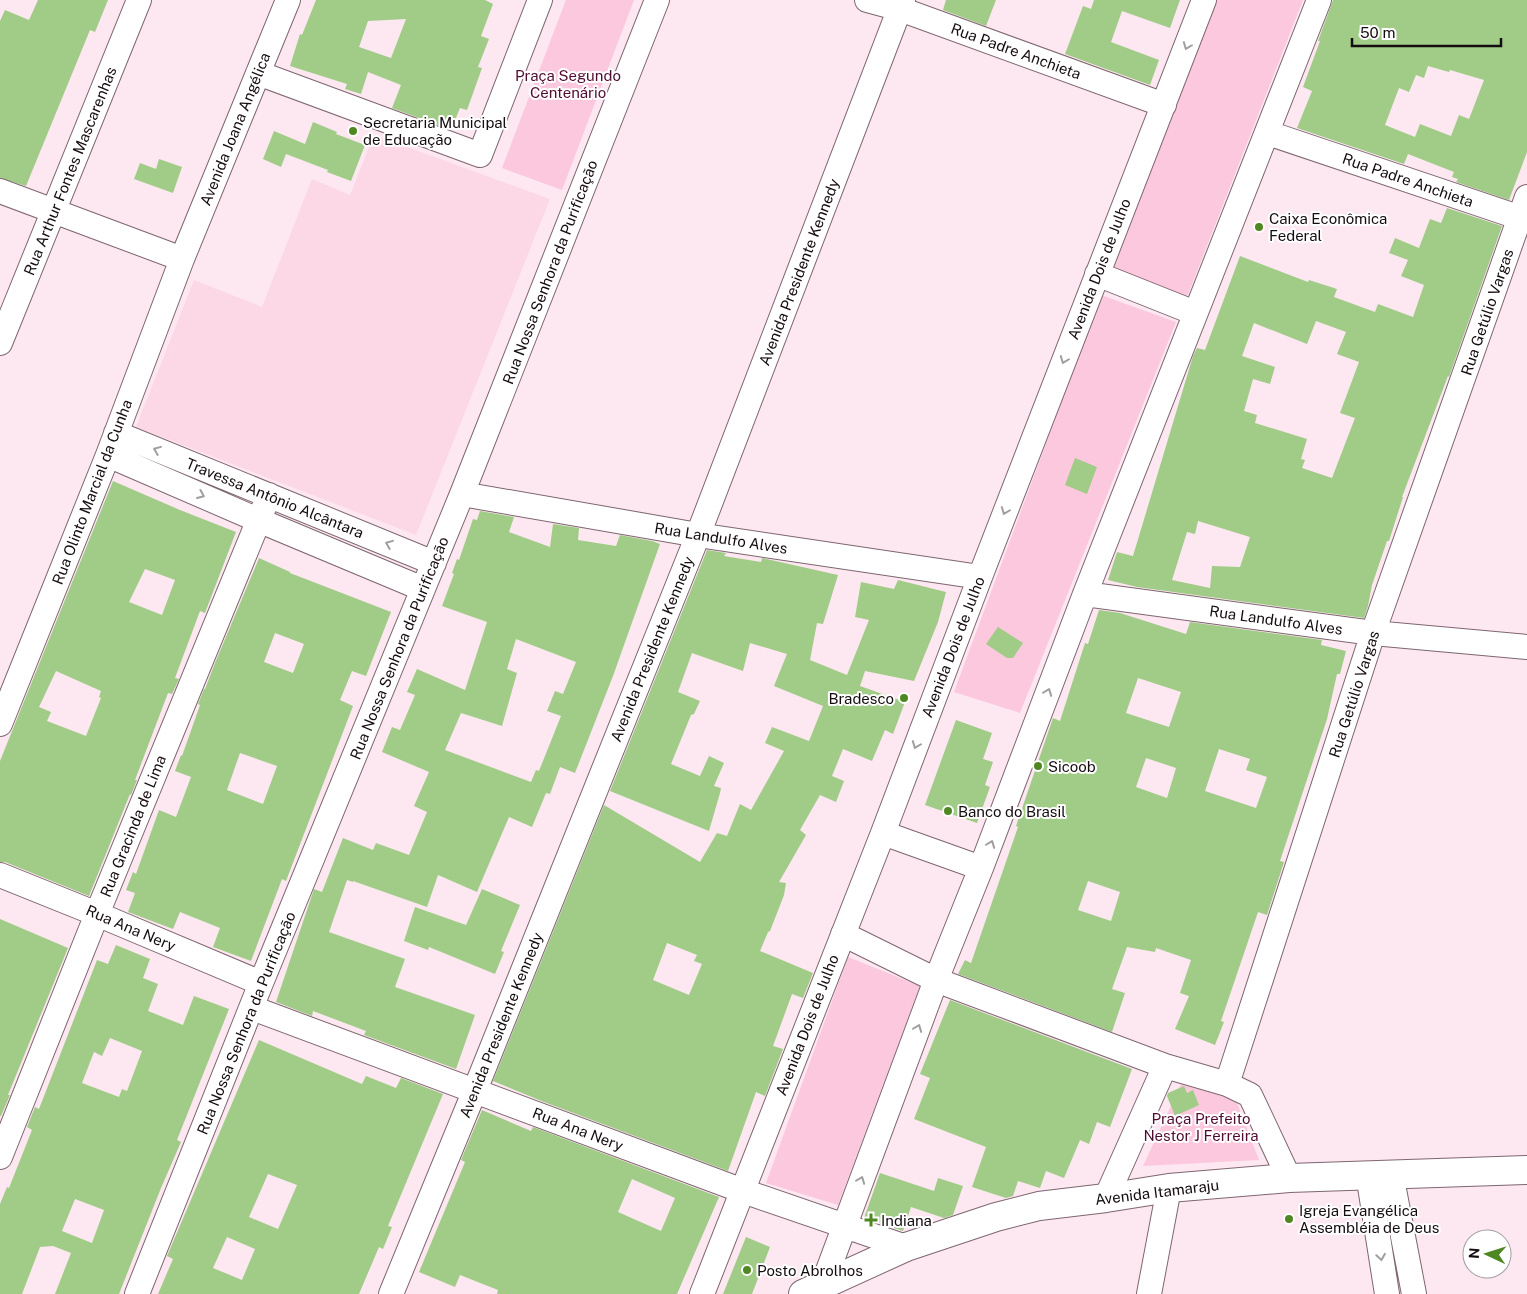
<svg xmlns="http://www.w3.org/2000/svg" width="1527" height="1294" font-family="'Public Sans',sans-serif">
<rect width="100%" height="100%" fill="#fde7f0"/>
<path fill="#fcd8e7" d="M 374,135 L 550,199 L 416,535 L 136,427 L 194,280 L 262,307 L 312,179 L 350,195 Z"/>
<path fill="#fbc8dd" d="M 566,0 L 634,0 L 562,190 L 502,168 Z
M 1216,0 L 1303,0 L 1187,297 L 1112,267 Z
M 1101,295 L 1176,322 L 1020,713 L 954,692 Z
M 848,957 L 920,986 L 838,1205 L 766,1183 Z
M 1181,1084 L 1236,1100 L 1259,1160 L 1143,1166 Z"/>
<path fill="#a0cc87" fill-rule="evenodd" d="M 38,0 L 108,0 L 95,32 L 90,30 L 26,186 L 0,178 L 0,21 L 5,10 L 29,20 Z
M 316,0 L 485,0 L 493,4 L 481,36 L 489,39 L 478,67 L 482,68 L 467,110 L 460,108 L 451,130 L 392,108 L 401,85 L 368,72 L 361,94 L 345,89 L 347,84 L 290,66 L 300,34 L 302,35 ZM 406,19 L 391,58 L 359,47 L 368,21 Z
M 946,0 L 996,0 L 986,26 L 943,10 Z
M 1094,0 L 1180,0 L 1170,28 L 1122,11 L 1111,42 L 1159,60 L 1150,85 L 1065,54 L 1083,6 L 1091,9 Z
M 1333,0 L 1527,0 L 1527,152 L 1509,200 L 1456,182 L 1458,179 L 1452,177 L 1454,172 L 1408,154 L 1404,164 L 1297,128 L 1312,91 L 1303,87 L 1320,41 L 1318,41 ZM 1428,66 L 1449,72 L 1450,70 L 1484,80 L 1469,119 L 1459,115 L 1451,136 L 1420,124 L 1415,137 L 1385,125 L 1399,88 L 1409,92 L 1416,75 L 1424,78 Z
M 313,122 L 337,132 L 336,134 L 365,145 L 351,181 L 327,172 L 328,170 L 286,154 L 281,167 L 263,159 L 274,131 L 305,144 Z
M 159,159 L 182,167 L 173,193 L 134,179 L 140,163 L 156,169 Z
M 1447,208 L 1502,226 L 1449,377 L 1448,376 L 1402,497 L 1403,497 L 1389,541 L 1387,541 L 1372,585 L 1368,606 L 1364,618 L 1137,587 L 1108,580 L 1117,552 L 1133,556 L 1193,356 L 1197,348 L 1205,350 L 1240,256 L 1308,282 L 1309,280 L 1337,289 L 1334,297 L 1375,312 L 1378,304 L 1413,317 L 1424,285 L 1401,276 L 1408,260 L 1389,253 L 1395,238 L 1419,248 L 1430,219 L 1441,223 ZM 1316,321 L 1346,332 L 1337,354 L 1359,362 L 1340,413 L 1355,418 L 1332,478 L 1302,468 L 1305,460 L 1301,459 L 1307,439 L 1255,423 L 1257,415 L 1244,411 L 1253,379 L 1270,384 L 1275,367 L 1242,356 L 1254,323 L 1307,344 ZM 1198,521 L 1250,537 L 1240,567 L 1212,566 L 1210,588 L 1172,580 L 1187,532 L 1195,534 Z
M 1075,458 L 1097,467 L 1087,494 L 1065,485 Z
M 113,481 L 180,510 L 236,532 L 205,613 L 200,611 L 175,678 L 179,679 L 172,694 L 168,693 L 135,780 L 137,780 L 131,795 L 130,794 L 89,896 L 5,862 L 0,862 L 0,761 ZM 145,569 L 175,580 L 162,615 L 129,602 ZM 56,671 L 101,691 L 99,697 L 101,698 L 86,736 L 47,721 L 51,712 L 39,707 Z
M 480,511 L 514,517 L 509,532 L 550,547 L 553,524 L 579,528 L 578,540 L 616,546 L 620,535 L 652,541 L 660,544 L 613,676 L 575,773 L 560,767 L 550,794 L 546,793 L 532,827 L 509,817 L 477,892 L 438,875 L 427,907 L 353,881 L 353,882 L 347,880 L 329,932 L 405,959 L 395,987 L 475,1015 L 456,1069 L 364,1035 L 366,1031 L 313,1011 L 312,1016 L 276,1002 L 313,892 L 314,889 L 322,892 L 343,838 L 373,850 L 376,843 L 409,855 L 427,812 L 414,806 L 429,772 L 382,752 L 392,727 L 400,730 L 415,695 L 407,692 L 417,669 L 465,690 L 487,622 L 442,606 L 454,574 L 452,573 L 457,559 L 459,560 L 473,519 L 477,520 ZM 516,639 L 576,662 L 563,694 L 555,691 L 547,711 L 561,716 L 539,771 L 536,770 L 531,782 L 445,750 L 461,713 L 502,726 L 517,673 L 507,669 Z
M 707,550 L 726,553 L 724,556 L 761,562 L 762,558 L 771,560 L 838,575 L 823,624 L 817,623 L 810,660 L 847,675 L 869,620 L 855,617 L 861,582 L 894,589 L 898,580 L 946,592 L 938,622 L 914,681 L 865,671 L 860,686 L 905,702 L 893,734 L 885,730 L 872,761 L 843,749 L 832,776 L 844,781 L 836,802 L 820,795 L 800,830 L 806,835 L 779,882 L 786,883 L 784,895 L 770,931 L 768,932 L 760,951 L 813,973 L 803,998 L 792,994 L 773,1046 L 783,1049 L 765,1096 L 756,1092 L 728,1171 L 544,1102 L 493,1081 L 604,805 L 700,862 L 717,833 L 727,836 L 740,804 L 751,810 L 784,751 L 765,743 L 772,727 L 809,741 L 823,706 L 774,686 L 787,654 L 750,643 L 743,671 L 692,653 L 678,692 L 700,701 L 694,714 L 691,715 L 671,764 L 700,776 L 709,756 L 724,763 L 714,786 L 721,788 L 720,793 L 709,831 L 610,791 ZM 667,943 L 697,955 L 694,961 L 702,964 L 689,995 L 653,980 Z
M 259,558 L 290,572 L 290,573 L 391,612 L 366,676 L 352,671 L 340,700 L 353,706 L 286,881 L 282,879 L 251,961 L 213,947 L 220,928 L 180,912 L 173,929 L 128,912 L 135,893 L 126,890 L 133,872 L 136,874 L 159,810 L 176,817 L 191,777 L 175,771 L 181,755 L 182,756 L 200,705 L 198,704 L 204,689 L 205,689 L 215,663 ZM 275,633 L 304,644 L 293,673 L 264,662 ZM 240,753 L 277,766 L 263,804 L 227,790 Z
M 1099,610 L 1120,613 L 1186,634 L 1190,622 L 1322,640 L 1321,645 L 1346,651 L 1340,674 L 1337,674 L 1327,719 L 1280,861 L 1284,862 L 1267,915 L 1258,912 L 1221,1021 L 1224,1022 L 1215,1045 L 1175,1029 L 1189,996 L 1180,993 L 1191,960 L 1156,948 L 1155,952 L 1127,947 L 1112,989 L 1125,993 L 1112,1032 L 958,974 L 965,960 L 971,963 L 1018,827 L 1016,826 L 1053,718 L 1060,721 L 1085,643 L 1088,644 ZM 1138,678 L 1181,692 L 1169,727 L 1126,713 ZM 1219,749 L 1250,759 L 1246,770 L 1267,777 L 1256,808 L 1205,791 ZM 1146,758 L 1176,768 L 1167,798 L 1136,787 ZM 1088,881 L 1120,892 L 1111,921 L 1078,910 Z
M 998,627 L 1023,643 L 1013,658 L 1007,658 L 986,644 Z
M 956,720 L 992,733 L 983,759 L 993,762 L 985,785 L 990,787 L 977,823 L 925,805 Z
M 482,889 L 520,905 L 501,951 L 504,952 L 495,974 L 429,947 L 428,950 L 404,941 L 415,907 L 466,925 Z
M 0,919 L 68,948 L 8,1095 L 10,1095 L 1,1116 L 0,1116 Z
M 116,945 L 150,959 L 143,978 L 158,984 L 148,1011 L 183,1025 L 194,996 L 229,1009 L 177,1140 L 181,1142 L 161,1188 L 119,1294 L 55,1294 L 71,1253 L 53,1246 L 40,1247 L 22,1294 L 0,1294 L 0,1204 L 7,1187 L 9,1188 L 32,1130 L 27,1127 L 35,1107 L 39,1109 L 97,960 L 108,964 ZM 110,1038 L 142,1051 L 127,1091 L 122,1089 L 119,1097 L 82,1083 L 94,1052 L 102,1056 ZM 75,1199 L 104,1210 L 92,1243 L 62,1231 Z
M 950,1000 L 1132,1069 L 1110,1127 L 1097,1122 L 1089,1144 L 1080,1140 L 1064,1178 L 1046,1171 L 1040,1188 L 1018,1181 L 1013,1196 L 1006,1198 L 972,1187 L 986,1147 L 914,1119 L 930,1078 L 920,1074 Z
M 259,1040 L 362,1084 L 366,1076 L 396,1088 L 401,1078 L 443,1094 L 388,1226 L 392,1227 L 383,1249 L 379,1247 L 359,1294 L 158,1294 L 173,1259 L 167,1256 ZM 268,1174 L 297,1185 L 278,1229 L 249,1217 ZM 227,1237 L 255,1249 L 242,1280 L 213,1268 Z
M 1184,1086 L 1187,1093 L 1193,1090 L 1199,1105 L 1175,1116 L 1167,1096 L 1168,1093 Z
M 482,1110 L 531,1131 L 533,1127 L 719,1197 L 677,1294 L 497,1294 L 498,1290 L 460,1275 L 455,1287 L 419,1272 L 465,1162 L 461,1160 ZM 632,1179 L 675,1198 L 661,1231 L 618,1212 Z
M 880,1173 L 934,1191 L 938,1178 L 963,1186 L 953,1215 L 944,1218 L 911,1207 L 903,1231 L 864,1218 Z
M 746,1237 L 770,1247 L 752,1294 L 723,1294 Z"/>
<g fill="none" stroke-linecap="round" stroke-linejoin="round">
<defs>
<path id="street" d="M 867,0 L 900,9 L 1164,105
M 258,73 L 480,155 L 540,0
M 1268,133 L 1527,220
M 0,191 L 182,259
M 1097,274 L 1195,313
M 0,343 L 139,0
M 116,433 L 434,563
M 108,455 L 258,520 L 423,589
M 462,494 L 698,535 L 980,577
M 1085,594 L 1373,633 L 1527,647
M 0,724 L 108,455 L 182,259 L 288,0
M 883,833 L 981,868
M 0,875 L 97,914 L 261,983
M 843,934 L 936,980 L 1165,1066 L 1227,1084 L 1250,1095 L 1289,1178
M 252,1008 L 743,1191 L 906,1247
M 1227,1084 L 1373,633 L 1527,197
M 0,1157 L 97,914 L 269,495
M 1368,1174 L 1387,1294
M 1391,1174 L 1414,1294
M 1106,1198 L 1165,1066
M 823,1284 L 936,980 L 981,868 L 1085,594 L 1319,0
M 137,1294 L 261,983 L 462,494 L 657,0
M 391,1294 L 475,1090 L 698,535 L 903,0
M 702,1294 L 883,833 L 980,577 L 1204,0
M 1149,1294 L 1169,1188"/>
<path id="primary" d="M 803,1294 L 906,1247 L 996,1217 L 1039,1206 L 1106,1198 L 1169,1188 L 1289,1178 L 1527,1170"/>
</defs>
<use href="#street" stroke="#7e6670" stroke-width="26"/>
<use href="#primary" stroke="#7e6670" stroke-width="30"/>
<use href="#street" stroke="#fff" stroke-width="24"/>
<use href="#primary" stroke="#fff" stroke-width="28"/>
</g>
<defs><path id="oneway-chevron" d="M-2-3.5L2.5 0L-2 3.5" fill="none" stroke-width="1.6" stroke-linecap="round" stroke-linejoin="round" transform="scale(1.25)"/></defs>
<g stroke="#a19e9f">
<use href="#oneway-chevron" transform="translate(1187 46) rotate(111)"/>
<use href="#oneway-chevron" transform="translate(1064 360) rotate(111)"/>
<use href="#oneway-chevron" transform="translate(157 450) rotate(-158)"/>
<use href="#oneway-chevron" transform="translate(201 495) rotate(23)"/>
<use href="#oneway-chevron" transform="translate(1005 511) rotate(111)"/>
<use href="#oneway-chevron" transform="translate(389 544) rotate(-158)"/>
<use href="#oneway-chevron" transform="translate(1048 692) rotate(-69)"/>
<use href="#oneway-chevron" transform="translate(916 745) rotate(111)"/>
<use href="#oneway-chevron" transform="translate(991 844) rotate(-69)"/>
<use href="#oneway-chevron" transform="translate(918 1028) rotate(-69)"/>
<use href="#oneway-chevron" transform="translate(861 1180) rotate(-69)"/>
<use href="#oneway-chevron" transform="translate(1381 1257) rotate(81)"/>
</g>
<g fill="#4f8722" stroke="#fff" stroke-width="2">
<circle cx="353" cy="131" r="5"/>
<circle cx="1259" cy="227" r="5"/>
<circle cx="904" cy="698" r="5"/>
<circle cx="1038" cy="766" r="5"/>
<circle cx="948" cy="811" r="5"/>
<circle cx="1289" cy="1219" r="5"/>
<path d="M868.5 1212.5h5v5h5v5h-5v5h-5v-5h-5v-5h5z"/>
<circle cx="747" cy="1270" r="5"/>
</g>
<g text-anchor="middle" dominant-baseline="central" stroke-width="4" stroke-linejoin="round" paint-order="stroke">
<g font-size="15" fill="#150c10" stroke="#fff">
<text transform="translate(1016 51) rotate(20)">Rua Padre Anchieta</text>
<text transform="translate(235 129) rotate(-68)">Avenida Joana Angélica</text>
<text transform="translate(70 171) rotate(-68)">Rua Arthur Fontes Mascarenhas</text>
<text transform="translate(1408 180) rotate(19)">Rua Padre Anchieta</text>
<text transform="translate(1099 269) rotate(-69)">Avenida Dois de Julho</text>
<text transform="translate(550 272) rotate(-69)">Rua Nossa Senhora da Purificação</text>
<text transform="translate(799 272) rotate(-69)">Avenida Presidente Kennedy</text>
<text transform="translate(1487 312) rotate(-71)">Rua Getúlio Vargas</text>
<text transform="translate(92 492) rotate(-69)">Rua Olinto Marcial da Cunha</text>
<text transform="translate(275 498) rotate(22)">Travessa Antônio Alcântara</text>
<text transform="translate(721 538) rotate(9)">Rua Landulfo Alves</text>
<text transform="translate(1276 620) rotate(8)">Rua Landulfo Alves</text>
<text transform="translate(953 647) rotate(-69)">Avenida Dois de Julho</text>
<text transform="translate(399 648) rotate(-68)">Rua Nossa Senhora da Purificação</text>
<text transform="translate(652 649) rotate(-68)">Avenida Presidente Kennedy</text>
<text transform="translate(1354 694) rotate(-72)">Rua Getúlio Vargas</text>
<text transform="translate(133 826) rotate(-68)">Rua Gracinda de Lima</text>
<text transform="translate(131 928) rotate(23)">Rua Ana Nery</text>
<text transform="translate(246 1023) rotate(-68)">Rua Nossa Senhora da Purificação</text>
<text transform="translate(501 1025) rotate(-68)">Avenida Presidente Kennedy</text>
<text transform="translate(807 1025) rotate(-69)">Avenida Dois de Julho</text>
<text transform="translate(578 1129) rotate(21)">Rua Ana Nery</text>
<text transform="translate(1157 1192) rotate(-7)">Avenida Itamaraju</text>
</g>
<g font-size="15" fill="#500b32" stroke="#fff">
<text x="568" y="75">Praça Segundo<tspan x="568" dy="17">Centenário</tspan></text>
<text x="1201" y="1118">Praça Prefeito<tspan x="1201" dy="17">Nestor J Ferreira</tspan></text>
</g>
<g font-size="15" fill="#150c10" stroke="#fff" text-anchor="start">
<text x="363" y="122">Secretaria Municipal<tspan x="363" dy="17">de Educação</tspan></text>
<text x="1269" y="218">Caixa Econômica<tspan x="1269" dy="17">Federal</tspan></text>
<text x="894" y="698" text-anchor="end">Bradesco</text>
<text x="1048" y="766">Sicoob</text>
<text x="958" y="811">Banco do Brasil</text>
<text x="1299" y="1210">Igreja Evangélica<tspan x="1299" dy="17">Assembléia de Deus</tspan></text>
<text x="881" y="1220">Indiana</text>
<text x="757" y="1270">Posto Abrolhos</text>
</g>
</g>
<g transform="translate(1487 1254) rotate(274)"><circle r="24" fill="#ffffff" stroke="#a19e9f"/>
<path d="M0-4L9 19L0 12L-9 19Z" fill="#4f8722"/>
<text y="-8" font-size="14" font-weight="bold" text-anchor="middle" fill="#150c10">N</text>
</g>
<path d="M1352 38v8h149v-8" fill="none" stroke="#150c10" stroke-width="2.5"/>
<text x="1360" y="38" font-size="15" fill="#150c10" stroke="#ffffff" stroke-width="4" paint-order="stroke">50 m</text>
</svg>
